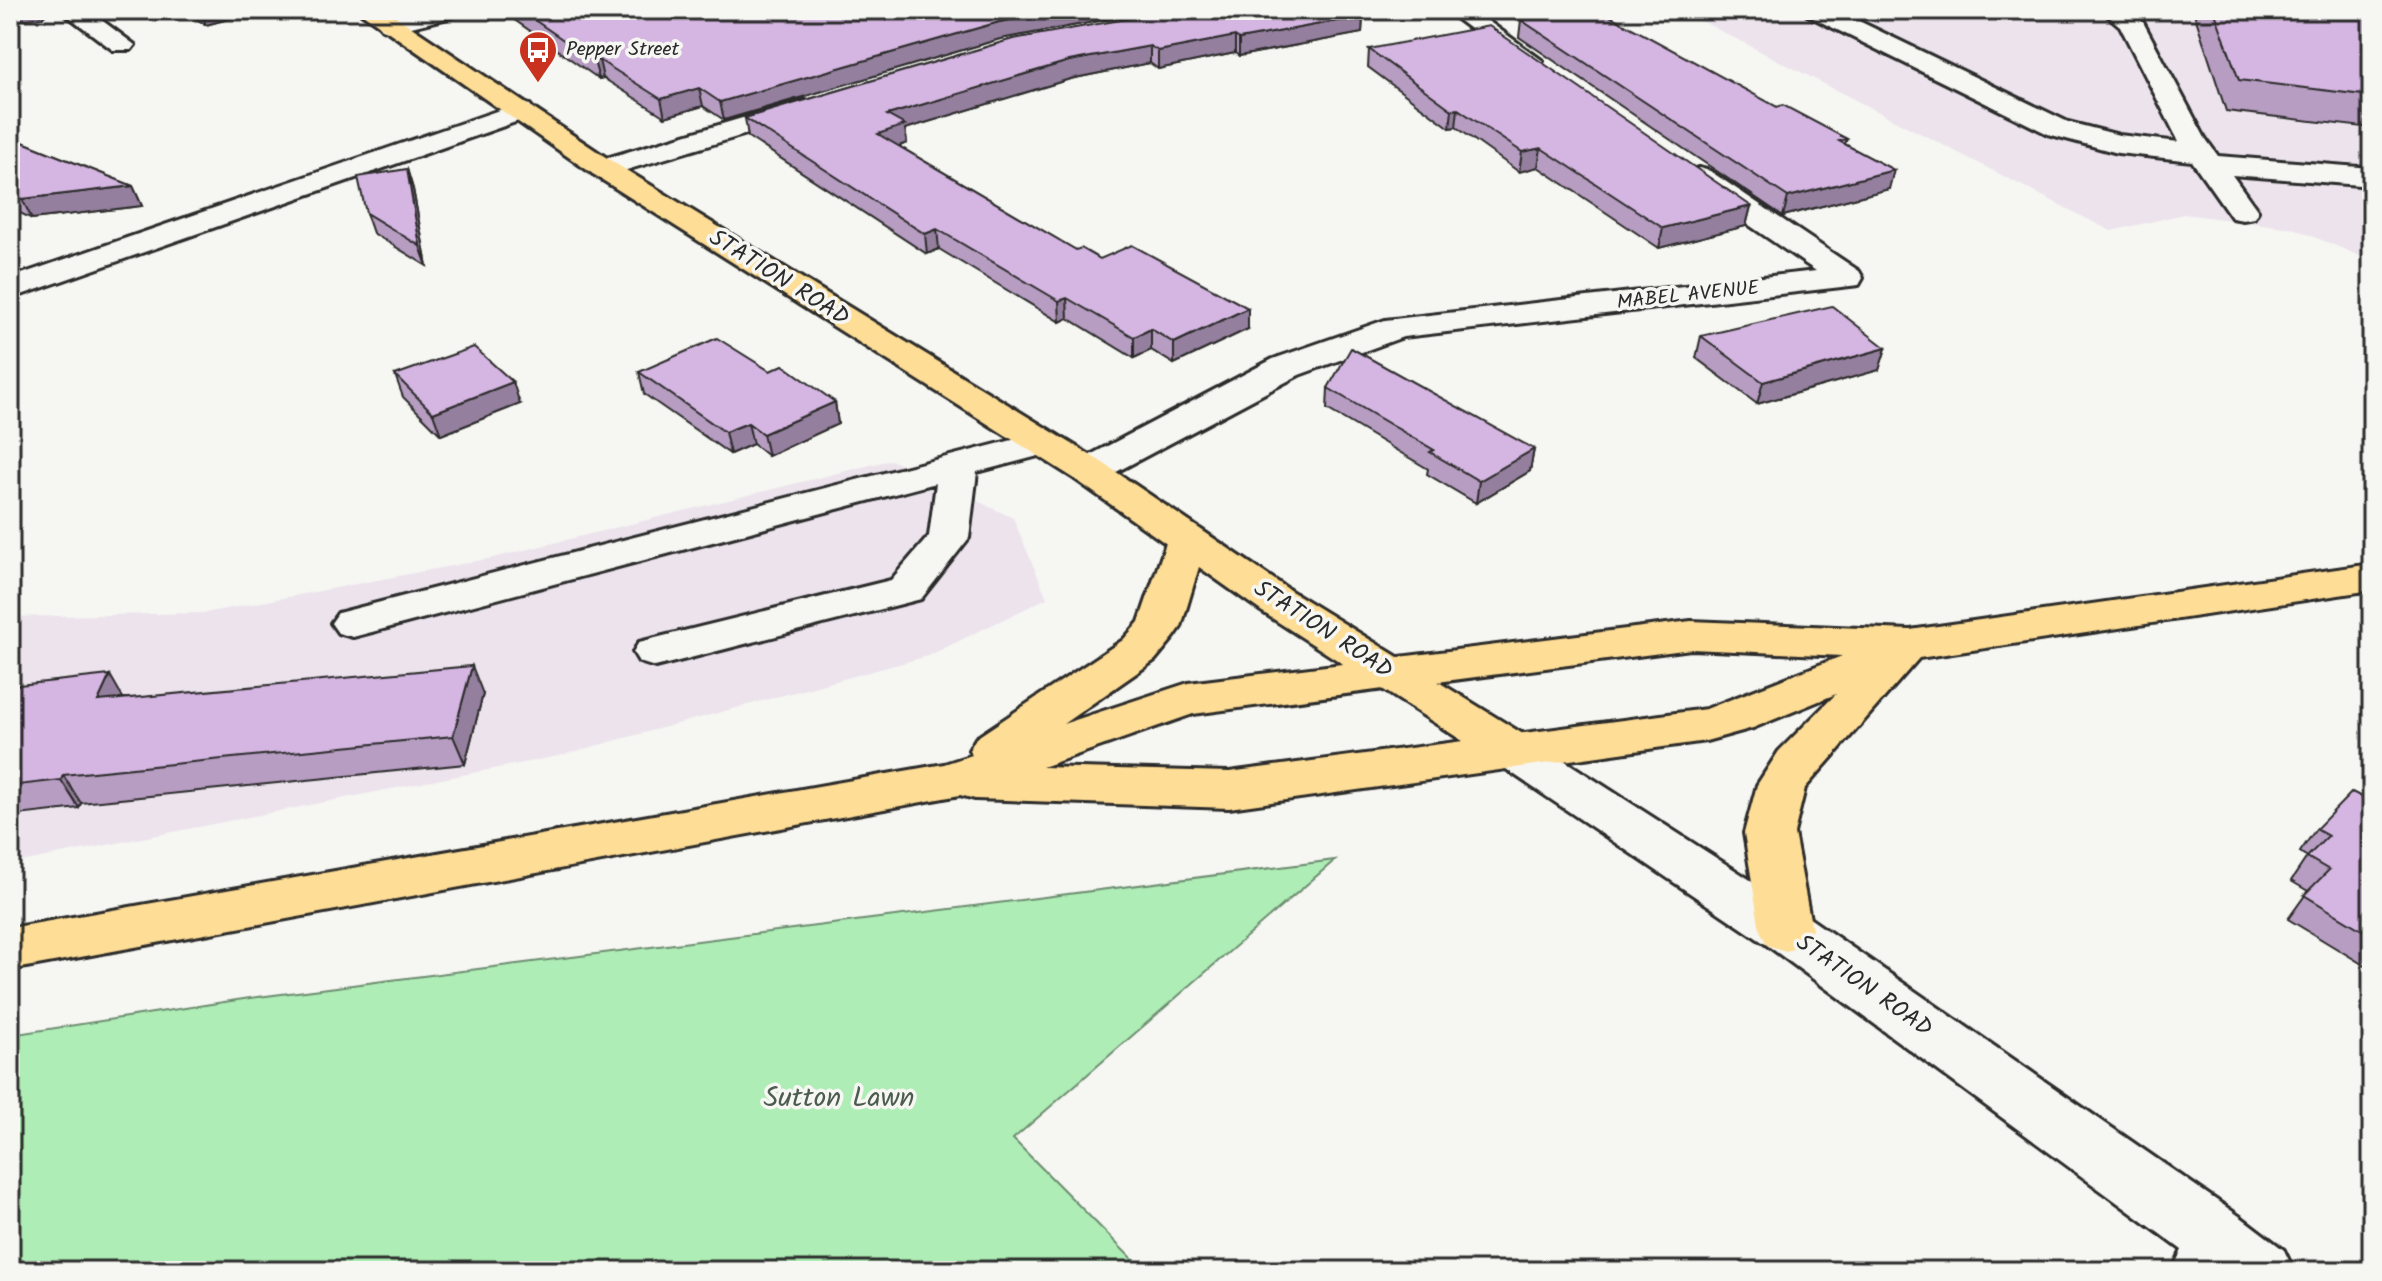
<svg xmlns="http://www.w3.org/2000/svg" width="2382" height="1281" font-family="Kalam,sans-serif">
<rect width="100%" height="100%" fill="#f6f6f2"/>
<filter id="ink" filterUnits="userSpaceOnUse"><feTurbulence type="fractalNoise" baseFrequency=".0125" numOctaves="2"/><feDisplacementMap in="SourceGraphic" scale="16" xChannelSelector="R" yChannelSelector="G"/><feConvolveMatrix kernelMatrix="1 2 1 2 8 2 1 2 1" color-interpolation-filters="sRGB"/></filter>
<g filter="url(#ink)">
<path fill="#ece3ed" d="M 1680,10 L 2372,10 L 2372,261 L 2293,228 L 2184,214 L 2111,231 Z
M 891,460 L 1013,518 L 1047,598 L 928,656 L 558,756 L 10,864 L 10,617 L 205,613 L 493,558 Z"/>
<path fill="#aeedb5" stroke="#6c8c70" stroke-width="2" d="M 1335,860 L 1013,1139 L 1144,1271 L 10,1271 L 10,1035 L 250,998 Z"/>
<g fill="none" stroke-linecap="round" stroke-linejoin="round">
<defs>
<path id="minor" d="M 60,10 L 88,10 L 135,45 L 131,50 L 113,50 Z
M 419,10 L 463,10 L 460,15 L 391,32 L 382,29 L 378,24 L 382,19 Z
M 1445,10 L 1473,10 L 1543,61 L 1539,67 L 1521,67 Z
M 1804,10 L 1836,10 L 2068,122 L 2119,135 L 2179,142 L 2120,26 L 2101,10 L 2129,10 L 2143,22 L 2205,138 L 2218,156 L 2372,168 L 2372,186 L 2232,175 L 2258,211 L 2254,218 L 2243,220 L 2232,218 L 2192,161 L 2118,153 L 2048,134 L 1807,15 Z
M 804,100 L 814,102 L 818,108 L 814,114 L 603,177 L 593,174 L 588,168 L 593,162 Z
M 520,103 L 530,105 L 534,111 L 530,117 L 10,299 L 10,278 Z
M 1699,168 L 1710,171 L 1859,271 L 1863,278 L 1859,285 L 1403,337 L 1299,375 L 1103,479 L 1089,483 L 1075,479 L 1070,471 L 1075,463 L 1273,359 L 1385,320 L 1816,271 L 1688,183 L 1684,177 L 1688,171 Z
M 1044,432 L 1057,435 L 1063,443 L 1057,451 L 977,472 L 969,538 L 921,599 L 655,667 L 639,662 L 633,652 L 639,642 L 891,580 L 929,536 L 936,483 L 353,637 L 338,633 L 331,623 L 338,613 Z
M 1514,734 L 1531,739 L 1805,915 L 2242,1218 L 2284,1250 L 2294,1271 L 2172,1271 L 2182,1250 L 1767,945 L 1497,763 L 1490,751 L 1497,739 Z"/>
<path id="major" d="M 357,10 L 386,10 L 613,162 L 1103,463 L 1291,591 L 1531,739 L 1538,751 L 1531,763 L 1514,768 L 1497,763 L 1261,611 L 1075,479 L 593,174 Z"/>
<path id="highway" d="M 1187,528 L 1201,531 L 1207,540 L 1181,627 L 1174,637 L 1155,660 L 1063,724 L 1188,683 L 1691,621 L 1910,630 L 2372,564 L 2372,590 L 1919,658 L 1805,788 L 1794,833 L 1812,930 L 1805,945 L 1786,951 L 1767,945 L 1760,930 L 1744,833 L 1757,785 L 1779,751 L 1836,694 L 1753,728 L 1706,741 L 1229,808 L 975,799 L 960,795 L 10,970 L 10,928 L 944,764 L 972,755 L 969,750 L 976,738 L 1123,640 L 1139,622 L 1167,540 L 1173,531 ZM 1691,649 L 1842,656 L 1706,709 L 1229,772 L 1042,767 L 1193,714 Z"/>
</defs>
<use href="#minor" stroke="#2b2b2b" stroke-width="6"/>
<use href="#major" stroke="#2b2b2b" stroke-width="6"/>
<use href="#highway" stroke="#2b2b2b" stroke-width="6"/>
<use href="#minor" fill="#f6f6f2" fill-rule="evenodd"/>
<use href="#major" fill="#fedd96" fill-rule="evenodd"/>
<use href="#highway" fill="#fedd96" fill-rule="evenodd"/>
</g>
<path fill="#b79dc2" stroke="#2b2b2b" stroke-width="2" d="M 182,10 L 262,10 L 206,25 Z
M 504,10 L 1159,10 L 1000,39 L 724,120 L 703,106 L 665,117 L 603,78 L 599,79 L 506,14 Z
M 2193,10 L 2372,10 L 2372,128 L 2226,111 Z
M 1363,16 L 1362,33 L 1239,56 L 1235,53 L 1158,69 L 1150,63 L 1070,79 L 905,129 L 907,143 L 899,146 L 1076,250 L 1100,259 L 1248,329 L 1174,364 L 1151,350 L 1134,358 L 1068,318 L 1060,322 L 939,249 L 927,254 L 748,137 L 745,118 L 1013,39 Z
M 1521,20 L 1777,107 L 1847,139 L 1845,144 L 1889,189 L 1783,216 L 1519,37 Z
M 1369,49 L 1751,206 L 1746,226 L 1659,248 L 1538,167 L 1519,172 L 1456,127 L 1450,128 L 1368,67 Z
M 10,137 L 133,186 L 142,206 L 32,219 L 10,208 Z
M 407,169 L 413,189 L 427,266 L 373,233 L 366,213 Z
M 1701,336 L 1886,348 L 1879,370 L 1757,404 L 1696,358 Z
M 770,371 L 835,402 L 838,424 L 768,456 L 753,444 L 730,454 L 644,394 L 639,372 Z
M 395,375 L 520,404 L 441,435 L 403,397 Z
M 1328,388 L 1534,449 L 1530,471 L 1476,503 L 1427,474 L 1428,469 L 1327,409 Z
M 10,686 L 124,698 L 483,694 L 465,764 L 81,803 L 79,808 L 10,816 Z
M 2372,802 L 2372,970 L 2288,919 L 2308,891 L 2291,881 L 2307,857 L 2300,852 L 2316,829 Z"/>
<path fill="#957f9e" stroke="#2b2b2b" stroke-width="2" d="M 10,10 L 51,10 L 43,17 L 10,21 Z
M 200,10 L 262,10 L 206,25 Z
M 1064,10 L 1159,10 L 1000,39 L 724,120 L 720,102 L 999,22 Z
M 1363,16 L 1362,33 L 1239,56 L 1239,39 Z
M 1235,36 L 1235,53 L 1158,69 L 1158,51 Z
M 1150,46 L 1150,63 L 1070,79 L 905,129 L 907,143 L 880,153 L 878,134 L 887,115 L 1069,61 Z
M 599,60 L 603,78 L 599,79 L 594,61 Z
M 699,88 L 703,106 L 665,117 L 661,99 Z
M 1458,109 L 1456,127 L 1450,128 L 1452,110 Z
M 1541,148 L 1538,167 L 1519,172 L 1522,152 Z
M 407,169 L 413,189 L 427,266 L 420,246 Z
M 1894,170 L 1889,189 L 1783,216 L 1788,197 Z
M 133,186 L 142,206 L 32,219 L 22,199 Z
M 1751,206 L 1746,226 L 1659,248 L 1663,228 Z
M 937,229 L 939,249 L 927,254 L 925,234 Z
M 1067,298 L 1068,318 L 1060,322 L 1059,301 Z
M 1248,308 L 1248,329 L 1174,364 L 1174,343 Z
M 1151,329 L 1151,350 L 1134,358 L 1134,337 Z
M 1886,348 L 1879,370 L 1757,404 L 1763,382 Z
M 513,382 L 520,404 L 441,435 L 433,413 Z
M 835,402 L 838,424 L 768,456 L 763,434 Z
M 748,423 L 753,444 L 730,454 L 725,432 Z
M 1534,449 L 1530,471 L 1476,503 L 1479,481 Z
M 472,666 L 483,694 L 465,764 L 453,736 Z
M 110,675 L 126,703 L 98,701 Z
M 63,775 L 81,803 L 79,808 L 61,780 Z"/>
<path fill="#d5b6e2" stroke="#2b2b2b" stroke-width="2" d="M 520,10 L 1064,10 L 999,22 L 720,102 L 699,88 L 661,99 L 599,60 L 594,61 Z
M 1177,10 L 1354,10 L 1363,16 L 1239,39 L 1235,36 L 1158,51 L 1150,46 L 1069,61 L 887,115 L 905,125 L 878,134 L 1076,250 L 1081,248 L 1100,259 L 1132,245 L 1248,308 L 1174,343 L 1151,329 L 1134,337 L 1067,298 L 1059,301 L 937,229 L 925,234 L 745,118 L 1013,39 Z
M 1572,10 L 1599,10 L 1777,107 L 1783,105 L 1847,139 L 1839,141 L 1894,170 L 1788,197 L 1521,20 Z
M 2214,10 L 2372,10 L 2372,96 L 2239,80 Z
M 1489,26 L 1751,206 L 1663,228 L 1541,148 L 1522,152 L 1458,109 L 1452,110 L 1369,49 Z
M 10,137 L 133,186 L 22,199 L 10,193 Z
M 407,169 L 420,246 L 366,213 L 358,177 Z
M 1832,306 L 1886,348 L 1763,382 L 1701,336 Z
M 717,338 L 770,371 L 783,365 L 835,402 L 763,434 L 748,423 L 725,432 L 639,372 Z
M 474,347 L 513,382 L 433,413 L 395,375 Z
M 1351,348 L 1534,449 L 1479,481 L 1430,452 L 1434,450 L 1328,388 Z
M 472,666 L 453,736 L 63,775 L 61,780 L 10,786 L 10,686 L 110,675 L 98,701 Z
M 2352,792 L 2372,802 L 2372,936 L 2304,895 L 2329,870 L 2307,857 L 2328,836 L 2316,829 Z"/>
</g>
<defs>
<symbol id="bus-pin" viewBox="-11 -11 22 30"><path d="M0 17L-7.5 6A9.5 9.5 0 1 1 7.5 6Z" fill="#c8321e" stroke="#f6f6f2"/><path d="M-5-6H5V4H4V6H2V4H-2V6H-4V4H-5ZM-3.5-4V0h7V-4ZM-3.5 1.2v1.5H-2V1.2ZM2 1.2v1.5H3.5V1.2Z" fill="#fff"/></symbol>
</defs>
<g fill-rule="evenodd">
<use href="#bus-pin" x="516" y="28" width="44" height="60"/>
</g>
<g text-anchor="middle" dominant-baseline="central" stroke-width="7" stroke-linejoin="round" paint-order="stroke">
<g font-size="20" fill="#2b2b2b" stroke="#f6f6f2" text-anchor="start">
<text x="566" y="50">Pepper Street</text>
</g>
<g font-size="20" fill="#2b2b2b" stroke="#f6f6f2">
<text transform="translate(1688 296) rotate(-6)">MABEL AVENUE</text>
</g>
<g font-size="24" fill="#2b2b2b" stroke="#f6f6f2">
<text transform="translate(779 278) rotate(32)">STATION ROAD</text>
<text transform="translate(1323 630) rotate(33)">STATION ROAD</text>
<text transform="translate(1864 986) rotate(35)">STATION ROAD</text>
</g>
<g font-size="28" fill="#4c5c4e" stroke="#f6f6f2">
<text x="839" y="1098">Sutton Lawn</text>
</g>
</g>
<rect width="2382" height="1281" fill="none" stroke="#f6f6f2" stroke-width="40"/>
<rect x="20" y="20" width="2342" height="1241" fill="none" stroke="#2b2b2b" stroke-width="3" filter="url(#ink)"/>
</svg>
